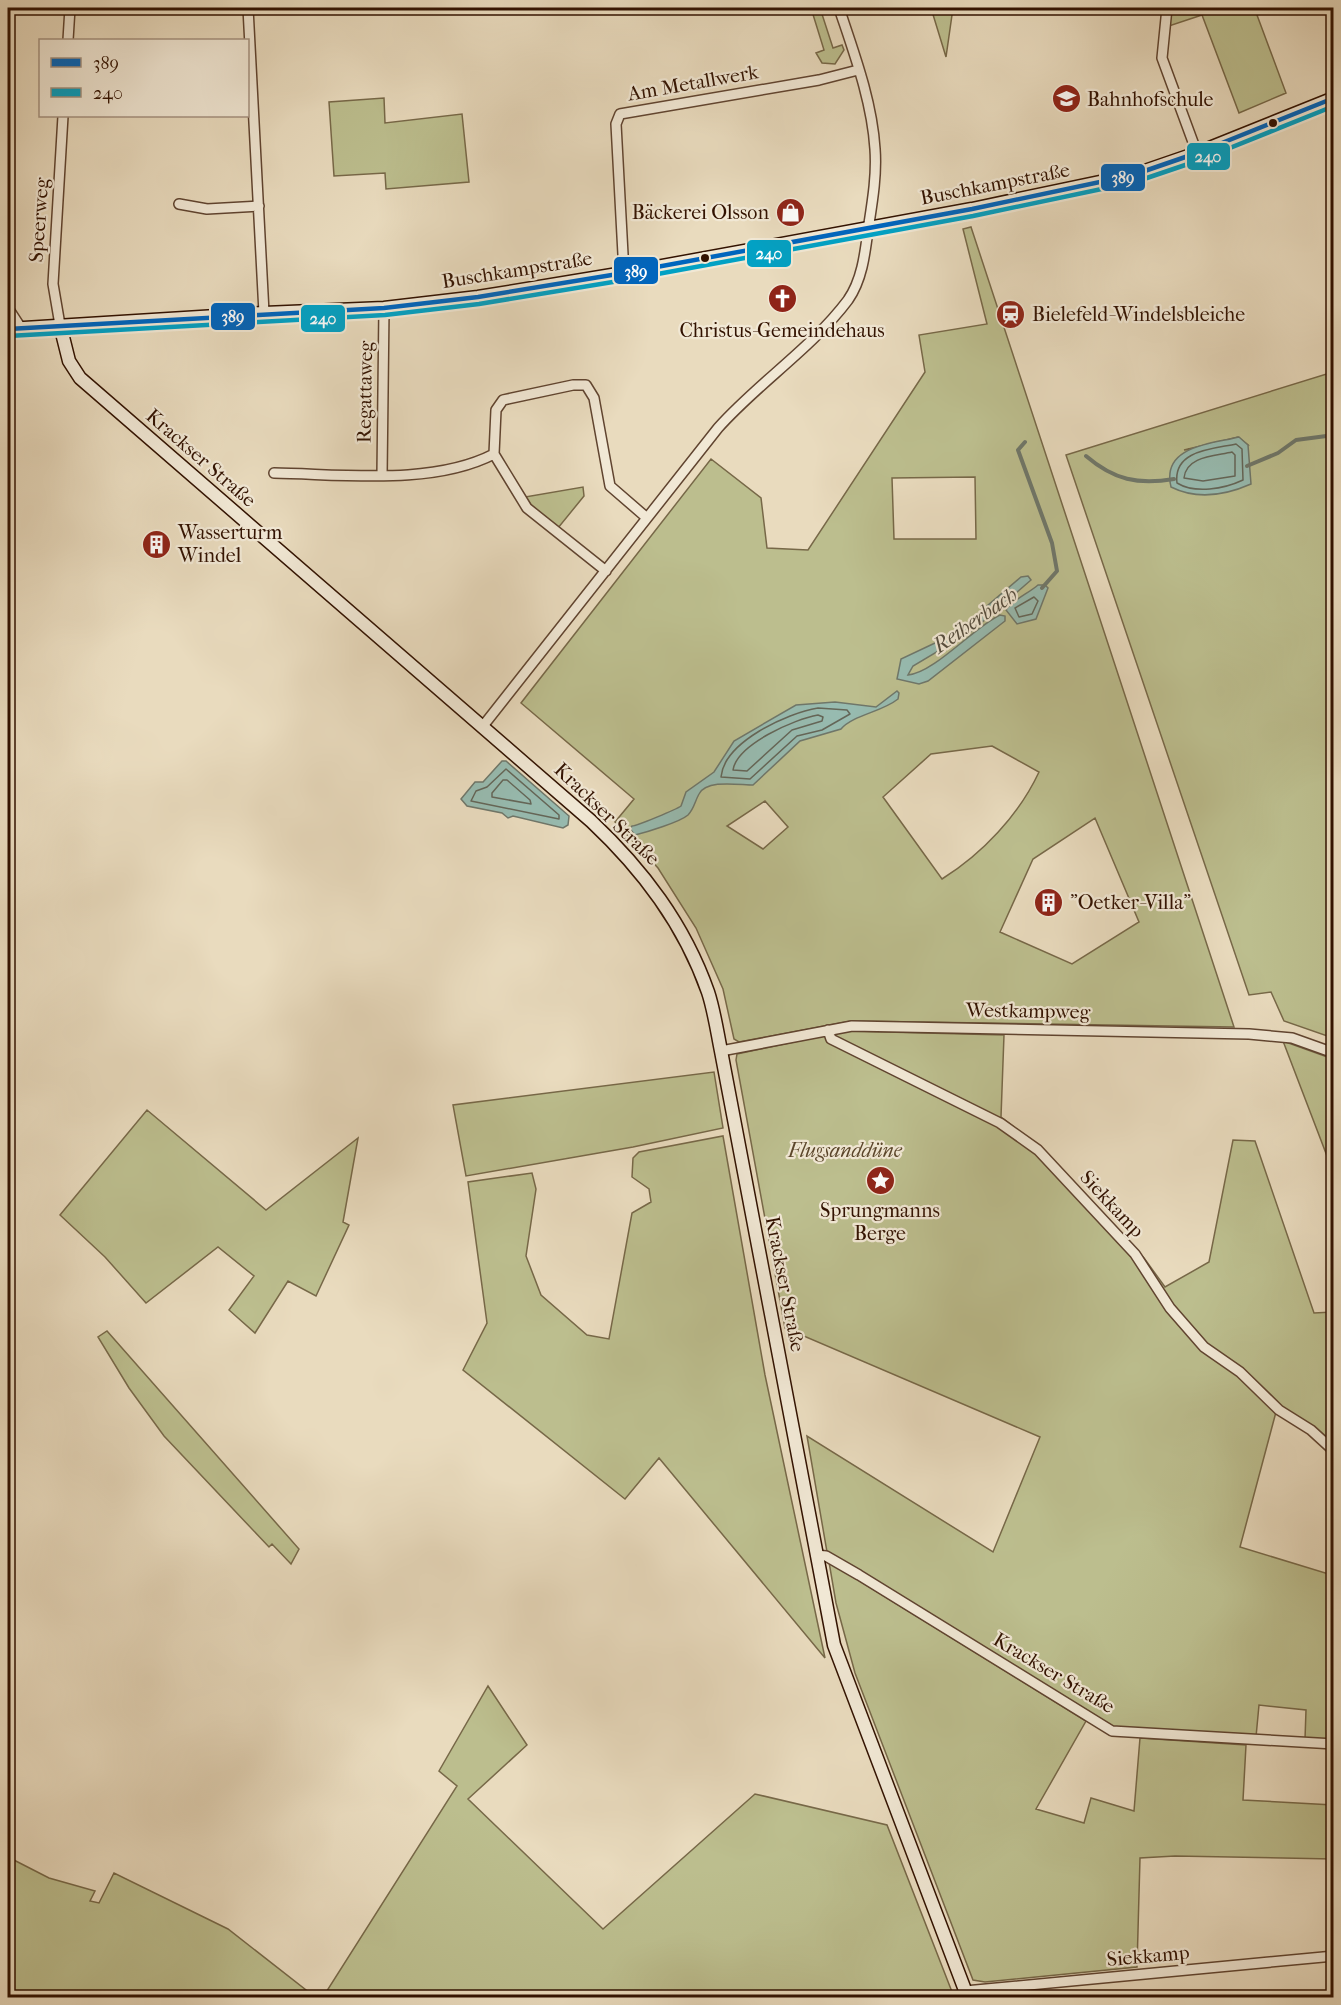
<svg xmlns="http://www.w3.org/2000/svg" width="1341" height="2005" font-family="'IM FELL French Canon',serif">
<rect width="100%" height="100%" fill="#e9dbbe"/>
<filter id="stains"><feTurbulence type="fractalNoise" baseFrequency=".00333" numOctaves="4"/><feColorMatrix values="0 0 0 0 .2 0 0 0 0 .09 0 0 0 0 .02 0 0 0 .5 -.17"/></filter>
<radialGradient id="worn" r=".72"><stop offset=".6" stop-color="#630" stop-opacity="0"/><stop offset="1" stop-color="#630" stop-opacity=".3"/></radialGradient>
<path fill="#bcbe8e" stroke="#776848" stroke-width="1.5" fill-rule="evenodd" d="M 811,8 L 820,8 L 833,48 L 842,45 L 844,50 L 835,64 L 822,63 L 816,53 L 824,50 Z
M 931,8 L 953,8 L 946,57 Z
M 1171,8 L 1269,8 L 1257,15 L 1286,93 L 1239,113 L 1202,15 L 1169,26 Z
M 384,98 L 385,123 L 462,114 L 469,182 L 386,189 L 385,173 L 334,176 L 329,102 Z
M 971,227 L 1234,1027 L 851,1021 L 739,1042 L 734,1039 L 723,989 L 696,928 L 658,868 L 615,822 L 634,799 L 521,703 L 711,459 L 761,498 L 767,548 L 808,550 L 925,372 L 919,335 L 987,324 L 963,229 ZM 975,477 L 976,539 L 894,539 L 892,478 ZM 992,746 L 1039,772 C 1019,815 982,854 942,879 L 883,797 L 931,754 ZM 765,801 L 788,827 L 763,849 L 727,826 ZM 1095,818 L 1139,922 L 1072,964 L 1000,932 L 1033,859 Z
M 1333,372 L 1333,1038 L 1284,1021 L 1271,992 L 1249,995 L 1066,455 ZM 1238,437 L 1248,445 L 1184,450 Z
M 583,487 L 584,496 L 558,528 L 532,507 L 525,497 Z
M 846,1031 L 1004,1035 L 1001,1117 L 1043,1149 L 1144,1258 L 1165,1287 L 1209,1262 L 1233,1140 L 1255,1141 L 1314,1313 L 1333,1312 L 1334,1445 L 1276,1412 L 1240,1547 L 1332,1575 L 1333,1741 L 1305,1739 L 1306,1710 L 1259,1705 L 1256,1737 L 1113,1728 L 827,1552 L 807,1436 L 993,1552 L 1040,1437 L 785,1328 L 736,1060 L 737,1054 Z
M 1283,1041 L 1333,1059 L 1333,1170 L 1332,1169 Z
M 714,1072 L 723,1128 L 633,1147 L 466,1176 L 453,1105 Z
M 147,1110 L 266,1210 L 358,1138 L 343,1222 L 349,1225 L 316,1296 L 288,1281 L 255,1333 L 229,1310 L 254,1276 L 218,1247 L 146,1303 L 105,1257 L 60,1215 Z
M 723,1136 L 765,1375 L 825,1658 L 659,1458 L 625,1499 L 463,1370 L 487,1323 L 468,1182 L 532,1173 L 536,1189 L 526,1256 L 541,1295 L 587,1335 L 609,1339 L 632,1213 L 651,1202 L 649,1189 L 632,1177 L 633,1158 L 639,1152 Z
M 107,1331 L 299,1549 L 291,1564 L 272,1544 L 269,1547 L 164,1436 L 129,1388 L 98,1337 Z
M 829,1562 L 1086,1721 L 1036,1809 L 1084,1823 L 1091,1798 L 1134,1811 L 1140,1738 L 1246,1745 L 1243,1800 L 1333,1805 L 1333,1859 L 1175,1856 L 1140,1858 L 1137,1967 L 985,1982 L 973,1980 L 855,1673 L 836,1603 Z
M 488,1686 L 527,1745 L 468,1799 L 603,1929 L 755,1794 L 887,1825 L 954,1997 L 323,1997 L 457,1786 L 439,1771 Z
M 8,1857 L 49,1878 L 95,1891 L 90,1901 L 99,1903 L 114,1873 L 228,1929 L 315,1997 L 8,1997 Z"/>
<path fill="#97bbb0" stroke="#6f776a" stroke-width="1.5" d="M 1239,437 L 1248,445 L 1251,484 C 1226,495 1197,500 1171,487 C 1161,446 1211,444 1239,437 Z
M 1028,576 L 1031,580 L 972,631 L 913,666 L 908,675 C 934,673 974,627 1000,615 L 1005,616 L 1005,621 L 928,681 L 919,684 L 897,679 L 901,659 L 954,634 L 1021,577 Z
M 1038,585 L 1045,585 L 1048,588 L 1036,619 L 1017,624 L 1006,610 C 1011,601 1029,593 1038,585 Z
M 897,691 L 899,693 L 898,699 C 882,712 853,715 841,729 L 800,741 L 753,785 C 739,785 707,779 699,794 C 695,801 694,809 688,815 C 680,822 647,832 635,835 L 630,829 L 632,826 C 637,826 677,809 681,806 L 686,792 L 714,772 L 734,741 L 796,705 L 835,702 L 876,707 Z
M 502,761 L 506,761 L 569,816 L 568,825 L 563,828 L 513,816 L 508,818 L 502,813 L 467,806 L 461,799 L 475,782 L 483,782 Z"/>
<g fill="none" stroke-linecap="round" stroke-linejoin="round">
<path stroke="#646658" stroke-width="1.5" d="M 1236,444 L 1242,449 L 1243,480 C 1224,489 1195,494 1177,483 C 1173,450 1213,449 1236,444 Z
M 1232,452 L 1235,455 L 1235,476 L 1203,481 L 1184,478 C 1186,456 1215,456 1232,452 Z
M 1034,597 L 1038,601 L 1032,614 L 1019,617 L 1015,608 Z
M 818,708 L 847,710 L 850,714 L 822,730 L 797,736 L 750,779 L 721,777 C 724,742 787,713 818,708 Z
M 818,715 L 823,717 L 822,721 L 792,730 L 747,771 L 733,770 C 737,744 795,719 818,715 Z
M 506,769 L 559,815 L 559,819 L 471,801 L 476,791 L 487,787 Z
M 503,780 L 507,780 L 530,800 L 531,804 L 492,797 L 492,793 Z"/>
<path stroke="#6f776a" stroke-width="4" d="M 1025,442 L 1018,450 L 1052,543 L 1057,571 L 1042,588
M 1086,456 C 1114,480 1138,485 1174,479
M 1247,466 L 1278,453 L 1296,440 L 1334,435"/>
<defs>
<path id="street" d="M 248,8 L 264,313
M 1167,8 L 1162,58 L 1197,153
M 68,40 L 70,8
M 179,204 L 207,209 L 259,206
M 624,273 L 616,124 L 620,114 L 819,80 L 858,70
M 8,308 L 21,328
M 60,325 L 53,284 L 63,116
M 494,454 L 496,410 L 503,400 L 573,385 L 586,385 L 594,398 L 610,486 L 647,518
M 494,454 L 527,508 L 606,571
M 274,473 C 342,474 432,486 494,454
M 382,475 L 384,308
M 483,726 L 718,428 C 758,383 812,348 848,300 C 862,280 865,254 868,230 C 872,204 877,176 875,149 C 872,101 854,53 839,8
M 828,1030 L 831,1039 L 1000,1123 L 1038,1150 L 1135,1254 L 1170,1308 L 1204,1347 L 1240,1372 L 1279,1410 L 1311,1430 L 1334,1451
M 721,1051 L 852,1026 L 1249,1034 L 1292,1038 L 1334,1053
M 816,1555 L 826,1556 L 859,1575 L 1112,1731 L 1334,1744
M 965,1991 L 1334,1956"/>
<path id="secondary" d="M 60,325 L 69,361 L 80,378 L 591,821 C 643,870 684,924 708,992 C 714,1010 717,1031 721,1051 L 834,1645 L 968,1998
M 8,329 L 264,313 L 384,308 L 478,297 L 624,273 L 972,209 L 1133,175 L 1197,153 L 1334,98"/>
</defs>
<use href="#street" stroke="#604430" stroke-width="12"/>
<use href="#secondary" stroke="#321201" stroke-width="15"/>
<use href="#street" stroke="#f1e8d5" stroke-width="9"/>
<use href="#secondary" stroke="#f1e8d5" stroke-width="12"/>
<defs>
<path id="bus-1" d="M 8,329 L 384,308 L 478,297 L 624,273 L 972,209 L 1133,175 L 1197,153 L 1334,98"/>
<path id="bus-2" d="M 8,336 L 385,315 L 479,304 L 625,280 L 973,216 L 1135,182 L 1200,160 L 1334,106"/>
</defs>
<use href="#bus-1" stroke="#f1e8d5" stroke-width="9"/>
<use href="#bus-2" stroke="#f1e8d5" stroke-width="9"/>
<use href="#bus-1" stroke="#0065bd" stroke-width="4.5"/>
<use href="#bus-2" stroke="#02a1c4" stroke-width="4.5"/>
</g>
<defs>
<symbol id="school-disc" viewBox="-11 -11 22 22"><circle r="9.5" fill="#8f2418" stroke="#f1e8d5"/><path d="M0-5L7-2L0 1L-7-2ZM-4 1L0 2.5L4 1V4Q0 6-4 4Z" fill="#fff"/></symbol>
<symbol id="shop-disc" viewBox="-11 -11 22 22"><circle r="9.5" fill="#8f2418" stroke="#f1e8d5"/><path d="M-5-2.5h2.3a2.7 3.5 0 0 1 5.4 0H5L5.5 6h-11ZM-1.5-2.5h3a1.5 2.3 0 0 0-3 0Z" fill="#fff"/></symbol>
<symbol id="church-disc" viewBox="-11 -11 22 22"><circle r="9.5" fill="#8f2418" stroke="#f1e8d5"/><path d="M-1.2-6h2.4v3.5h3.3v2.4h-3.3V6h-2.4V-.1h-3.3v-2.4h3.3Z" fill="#fff"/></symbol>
<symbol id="station-disc" viewBox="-11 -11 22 22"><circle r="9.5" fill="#8f2418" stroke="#f1e8d5"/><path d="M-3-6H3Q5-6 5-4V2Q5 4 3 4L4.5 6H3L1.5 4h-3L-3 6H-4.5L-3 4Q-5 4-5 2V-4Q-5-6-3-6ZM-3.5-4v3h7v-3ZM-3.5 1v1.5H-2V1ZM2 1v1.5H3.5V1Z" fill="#fff"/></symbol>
<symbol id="building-disc" viewBox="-11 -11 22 22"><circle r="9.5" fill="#8f2418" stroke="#f1e8d5"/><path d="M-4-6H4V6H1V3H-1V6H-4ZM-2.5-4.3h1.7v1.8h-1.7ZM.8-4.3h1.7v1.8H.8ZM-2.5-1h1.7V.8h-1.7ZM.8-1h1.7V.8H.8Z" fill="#fff"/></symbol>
<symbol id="sight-disc" viewBox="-11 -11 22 22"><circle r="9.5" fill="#8f2418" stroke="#f1e8d5"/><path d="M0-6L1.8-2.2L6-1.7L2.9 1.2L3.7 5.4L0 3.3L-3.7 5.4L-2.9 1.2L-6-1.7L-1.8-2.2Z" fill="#fff"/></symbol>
</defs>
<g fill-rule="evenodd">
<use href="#school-disc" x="1050" y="82" width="33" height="33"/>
<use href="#shop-disc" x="774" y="196" width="33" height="33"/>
<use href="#church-disc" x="766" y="282" width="33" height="33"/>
<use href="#station-disc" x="994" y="298" width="33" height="33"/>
<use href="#building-disc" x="140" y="528" width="33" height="33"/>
<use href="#building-disc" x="1032" y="886" width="33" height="33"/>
<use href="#sight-disc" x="864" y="1164" width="33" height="33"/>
</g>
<g fill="#321201" stroke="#f1e8d5" stroke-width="2">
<circle cx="1273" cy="123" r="5"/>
<circle cx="705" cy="258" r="5"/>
</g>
<g text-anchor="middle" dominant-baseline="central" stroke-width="4.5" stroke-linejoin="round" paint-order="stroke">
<g font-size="20" fill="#321201" stroke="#f1e8d5">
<text transform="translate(693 83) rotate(-10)">Am Metallwerk</text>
<text transform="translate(995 184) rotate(-11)">Buschkampstraße</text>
<text transform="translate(39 220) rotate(-86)">Speerweg</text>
<text transform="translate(517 270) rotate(-9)">Buschkampstraße</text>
<text transform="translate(365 392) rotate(-89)">Regattaweg</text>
<text transform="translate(201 458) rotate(41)">Krackser Straße</text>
<text transform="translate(607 814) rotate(44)">Krackser Straße</text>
<text transform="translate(1028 1011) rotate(1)">Westkampweg</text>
<text transform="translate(1112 1204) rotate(47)">Siekkamp</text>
<text transform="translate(785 1284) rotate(79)">Krackser Straße</text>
<text transform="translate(1054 1673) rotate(31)">Krackser Straße</text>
<text transform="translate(1148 1956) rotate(-5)">Siekkamp</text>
</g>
<g font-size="20" fill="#321201" stroke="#f1e8d5" text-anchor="start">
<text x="1087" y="99">Bahnhofschule</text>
<text x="769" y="212" text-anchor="end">Bäckerei Olsson</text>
<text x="1032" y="314">Bielefeld-Windelsbleiche</text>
<text x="782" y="330" text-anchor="middle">Christus-Gemeindehaus</text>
<text x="178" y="532">Wasserturm<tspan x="178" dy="23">Windel</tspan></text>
<text x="1070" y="902">"Oetker-Villa"</text>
<text x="880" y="1210" text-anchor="middle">Sprungmanns<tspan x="880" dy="23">Berge</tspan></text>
</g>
<g font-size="20" font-style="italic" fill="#5b462b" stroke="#f1e8d5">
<text x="845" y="1150">Flugsanddüne</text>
</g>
<g font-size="21" font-style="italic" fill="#554d3e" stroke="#f1e8d5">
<text transform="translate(975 620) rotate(-35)">Reiherbach</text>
</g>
</g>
<g stroke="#f1e8d5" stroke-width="2">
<rect x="1186" y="142" width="45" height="29" rx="6" fill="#02a1c4"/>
<rect x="1100" y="163" width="46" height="29" rx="6" fill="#0065bd"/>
<rect x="746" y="239" width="46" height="29" rx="6" fill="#02a1c4"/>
<rect x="613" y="256" width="46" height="29" rx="6" fill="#0065bd"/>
<rect x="210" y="302" width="46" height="29" rx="6" fill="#0065bd"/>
<rect x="300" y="304" width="46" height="29" rx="6" fill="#02a1c4"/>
</g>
<g font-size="16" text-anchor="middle" font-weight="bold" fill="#fff">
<text x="1208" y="162">240</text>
<text x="1123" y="183">389</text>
<text x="769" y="259">240</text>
<text x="636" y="277">389</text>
<text x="233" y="322">389</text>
<text x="323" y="324">240</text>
</g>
<rect width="1341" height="2005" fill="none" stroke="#e9dbbe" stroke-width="30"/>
<rect x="9" y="9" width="1323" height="1987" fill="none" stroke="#321201" stroke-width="3"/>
<rect x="15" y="15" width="1311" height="1975" fill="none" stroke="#321201" stroke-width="1.5"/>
<rect x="39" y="39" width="210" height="78" fill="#f1e8d5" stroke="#a59280" stroke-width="1.5"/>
<rect x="51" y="58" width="30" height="9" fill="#0065bd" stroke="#a59280" stroke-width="1.5"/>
<text x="93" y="69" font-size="18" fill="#321201">389</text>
<rect x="51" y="88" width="30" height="9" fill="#02a1c4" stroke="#a59280" stroke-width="1.5"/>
<text x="93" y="99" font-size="18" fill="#321201">240</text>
<rect width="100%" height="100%" filter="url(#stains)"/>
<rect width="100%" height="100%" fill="url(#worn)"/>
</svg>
